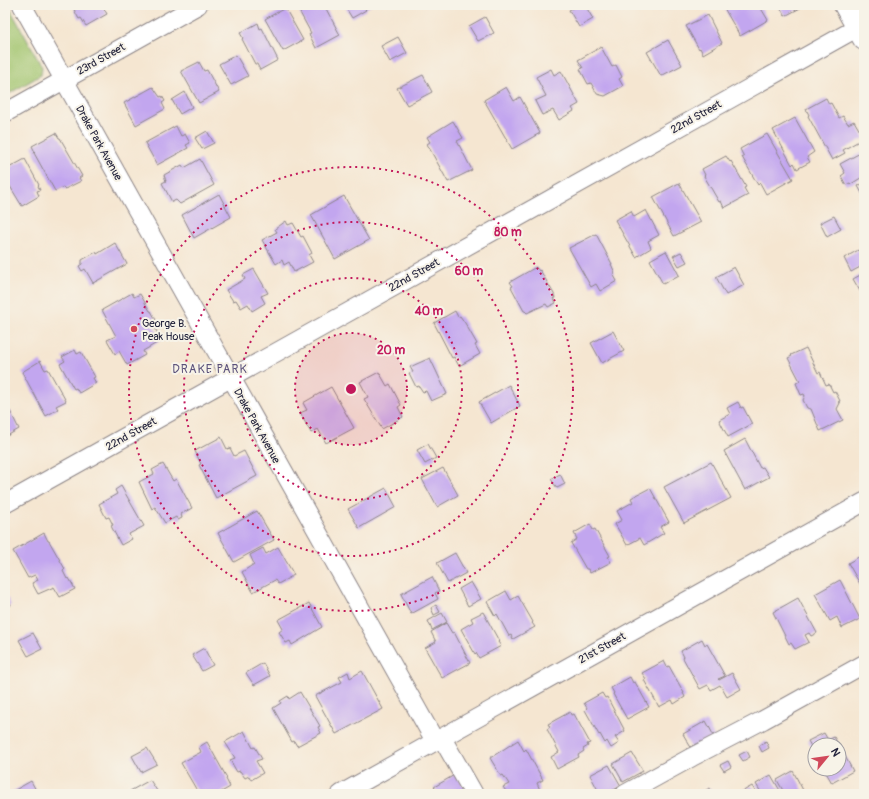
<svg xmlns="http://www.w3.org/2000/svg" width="869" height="799" font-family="Pangolin,sans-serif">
<rect width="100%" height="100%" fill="#f7f3e8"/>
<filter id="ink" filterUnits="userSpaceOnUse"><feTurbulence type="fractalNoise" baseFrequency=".025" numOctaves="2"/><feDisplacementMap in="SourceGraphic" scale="8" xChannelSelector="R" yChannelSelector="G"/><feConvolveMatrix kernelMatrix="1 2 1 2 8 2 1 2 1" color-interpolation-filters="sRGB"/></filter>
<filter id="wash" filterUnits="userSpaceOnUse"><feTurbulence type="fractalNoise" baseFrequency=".012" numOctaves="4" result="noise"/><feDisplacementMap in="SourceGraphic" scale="16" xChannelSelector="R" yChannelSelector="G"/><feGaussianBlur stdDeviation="0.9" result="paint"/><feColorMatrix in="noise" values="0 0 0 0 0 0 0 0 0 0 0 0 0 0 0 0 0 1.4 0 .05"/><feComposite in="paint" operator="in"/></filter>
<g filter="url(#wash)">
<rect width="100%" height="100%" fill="#f5e6d1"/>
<path fill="#a1c46d" stroke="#627354" d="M 5,5 L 8,5 L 42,67 L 41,75 L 5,96 Z"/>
<g id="blocks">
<path fill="#c2a6ef" d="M 74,5 L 102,5 L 107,14 L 86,26 L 81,18 L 79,19 L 74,10 L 76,9 Z
M 297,5 L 324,5 L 340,35 L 316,48 L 309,34 L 311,33 L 298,9 L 299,8 Z
M 344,5 L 372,5 L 365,9 L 366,10 L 352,18 Z
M 578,5 L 585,5 L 593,19 L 579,27 L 569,10 Z
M 729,5 L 759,5 L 768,20 L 740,36 L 724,8 Z
M 779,5 L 806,5 L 785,16 Z
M 285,8 L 303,40 L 283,51 L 265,19 Z
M 708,15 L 722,43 L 703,54 L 700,48 L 699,49 L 686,26 Z
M 485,17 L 494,33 L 478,41 L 469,26 Z
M 258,23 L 260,29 L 262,28 L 278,60 L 260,70 L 257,64 L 255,64 L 242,39 L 243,38 L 240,33 Z
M 398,37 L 407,53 L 390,62 L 381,46 Z
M 668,40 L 682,65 L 661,76 L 647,52 Z
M 601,47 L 612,67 L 616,65 L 622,77 L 619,79 L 623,86 L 605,96 L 597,94 L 591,83 L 588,84 L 580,69 L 583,68 L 578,60 Z
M 236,55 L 248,76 L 231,85 L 219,64 Z
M 199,62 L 204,71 L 207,70 L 219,92 L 199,103 L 181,71 Z
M 551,69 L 554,75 L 561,71 L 579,104 L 572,108 L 574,111 L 559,120 L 553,110 L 542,115 L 535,101 L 546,96 L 536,77 Z
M 423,75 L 432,92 L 407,105 L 397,88 Z
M 153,87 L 160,97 L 162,96 L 165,101 L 162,103 L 165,109 L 136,125 L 124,103 Z
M 506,87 L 514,101 L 520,97 L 540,133 L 512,149 L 484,100 Z
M 185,92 L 192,107 L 180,114 L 172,100 Z
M 826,98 L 829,104 L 831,103 L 839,118 L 843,116 L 848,124 L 854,121 L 864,138 L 843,150 L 845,153 L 832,160 L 808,116 L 809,115 L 806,109 Z
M 795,118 L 814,152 L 807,157 L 810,162 L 797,169 L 794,163 L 792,165 L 773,130 Z
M 453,121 L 463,138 L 457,141 L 472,170 L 448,182 L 427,144 L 430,142 L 427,137 Z
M 176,126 L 181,136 L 185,134 L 190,143 L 186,145 L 188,148 L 157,165 L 145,143 Z
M 207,131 L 214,143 L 202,149 L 195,138 Z
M 56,133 L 59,138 L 60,138 L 82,176 L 79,178 L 81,181 L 65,189 L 63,187 L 55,191 L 34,153 L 35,152 L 32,146 Z
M 767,134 L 793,179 L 766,194 L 760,183 L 758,185 L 742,157 L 744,157 L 740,149 Z
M 864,151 L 864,176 L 851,184 L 850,183 L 846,185 L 841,176 L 845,173 L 840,164 Z
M 726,156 L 730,162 L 731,161 L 746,187 L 744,188 L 748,195 L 724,208 L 721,201 L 719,202 L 704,176 L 705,175 L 702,169 Z
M 25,159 L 39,185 L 38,186 L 40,190 L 37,191 L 39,196 L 22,206 L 5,178 L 5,170 Z
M 200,159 L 214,185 L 180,204 L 176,200 L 172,202 L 162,183 L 166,181 L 164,175 L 182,165 L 184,168 Z
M 679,183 L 701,222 L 674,236 L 653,197 Z
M 864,183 L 864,197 L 858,186 Z
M 219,194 L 231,217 L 194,238 L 182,215 Z
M 344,196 L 369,240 L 335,259 L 311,215 Z
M 646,210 L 659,235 L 648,241 L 651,248 L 636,257 L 615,220 L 631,211 L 634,217 Z
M 834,216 L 841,229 L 827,237 L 820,223 Z
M 286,221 L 288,225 L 293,223 L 301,237 L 303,236 L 312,253 L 309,255 L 313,262 L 294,272 L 289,262 L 284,265 L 282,260 L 276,264 L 262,240 L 277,232 L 275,229 Z
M 596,234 L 612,264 L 611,264 L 615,273 L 613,274 L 617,281 L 600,291 L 596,284 L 591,287 L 569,248 Z
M 115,243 L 127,264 L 93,283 L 85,269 L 82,271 L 79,266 L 82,264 L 82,260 L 96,252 L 97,254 Z
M 862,248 L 864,251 L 864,265 L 851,272 L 844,258 Z
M 666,251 L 679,275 L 663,284 L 650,260 Z
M 681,252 L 687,262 L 679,266 L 673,256 Z
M 536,267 L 539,271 L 540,270 L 554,294 L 555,298 L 553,298 L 556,303 L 548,307 L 546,304 L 527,313 L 525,311 L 524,311 L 511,287 L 513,286 L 510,282 Z
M 734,267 L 744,285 L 726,295 L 716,277 Z
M 254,269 L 268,293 L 261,296 L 265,303 L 252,311 L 248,304 L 241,308 L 236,300 L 233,301 L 226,290 L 245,279 L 243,275 Z
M 864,273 L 864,298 L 853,279 Z
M 132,293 L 134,297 L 140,294 L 150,311 L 151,311 L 156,320 L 151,322 L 162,340 L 143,351 L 145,355 L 127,365 L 119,351 L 115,354 L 107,340 L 116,336 L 102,310 Z
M 455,311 L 458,317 L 460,316 L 465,323 L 477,344 L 475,345 L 480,354 L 459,366 L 454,357 L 452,358 L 434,323 Z
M 613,331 L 624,351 L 602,363 L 591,343 Z
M 806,348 L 818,373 L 820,372 L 826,385 L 829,384 L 833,392 L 835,391 L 840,401 L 838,402 L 840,403 L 837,409 L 843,420 L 820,431 L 811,409 L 807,408 L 803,400 L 805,396 L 804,394 L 801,395 L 796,383 L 800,381 L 788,358 L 792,356 L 791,355 Z
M 75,350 L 77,354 L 81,352 L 95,377 L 93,378 L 96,383 L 79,393 L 76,388 L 74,389 L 60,364 L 65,361 L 62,357 Z
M 430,358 L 447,394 L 431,401 L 426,391 L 423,392 L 419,386 L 416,387 L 409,373 L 413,372 L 410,367 Z
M 40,361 L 45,370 L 48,369 L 66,401 L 56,406 L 58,409 L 46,416 L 22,372 Z
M 379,372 L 387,386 L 390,384 L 401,405 L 398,407 L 403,417 L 382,429 L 364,399 L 368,397 L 360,382 Z
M 509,385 L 520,406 L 491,423 L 479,402 Z
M 331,387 L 354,428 L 326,443 L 318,429 L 311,433 L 300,413 L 307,410 L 303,403 Z
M 738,402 L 741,408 L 743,407 L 752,424 L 728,437 L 719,420 L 730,414 L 727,408 Z
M 10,411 L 19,429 L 5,437 L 5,414 Z
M 221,437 L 227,449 L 230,448 L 234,456 L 244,451 L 257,476 L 216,498 L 199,465 L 201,464 L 195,451 Z
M 745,439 L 760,468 L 763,467 L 769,477 L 745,490 L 724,451 Z
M 428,444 L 436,458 L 425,464 L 417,450 Z
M 711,462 L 731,498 L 684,523 L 664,487 Z
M 163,464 L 173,481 L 176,479 L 192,508 L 181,514 L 182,518 L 178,520 L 176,517 L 165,523 L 155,507 L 152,509 L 139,482 L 154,474 L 152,470 Z
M 443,468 L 458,495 L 437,507 L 422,479 Z
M 560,474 L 565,484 L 557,488 L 551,479 Z
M 121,486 L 144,526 L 129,534 L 132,539 L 121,545 L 111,526 L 113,525 L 109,517 L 106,518 L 99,504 L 117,494 L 115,490 Z
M 386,488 L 396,507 L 359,528 L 348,509 Z
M 650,488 L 669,522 L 660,527 L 664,533 L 644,545 L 640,538 L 627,545 L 615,524 L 622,520 L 617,511 L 633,502 L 631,498 Z
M 257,511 L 274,540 L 234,562 L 218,533 Z
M 590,524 L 593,530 L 595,529 L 610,556 L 608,557 L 611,562 L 590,573 L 588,569 L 586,569 L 571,543 L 577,539 L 574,533 Z
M 44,533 L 48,541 L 49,541 L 65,569 L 63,571 L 67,579 L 69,578 L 75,589 L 60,597 L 54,587 L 38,594 L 32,583 L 38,580 L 35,575 L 28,578 L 13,551 Z
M 278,547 L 294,575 L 278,584 L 275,580 L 253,592 L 242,572 L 254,564 L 250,555 L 263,548 L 266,554 Z
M 455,553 L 466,573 L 448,583 L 437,563 Z
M 864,554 L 864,591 L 848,563 Z
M 432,577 L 439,591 L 435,593 L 438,599 L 411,614 L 401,594 Z
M 840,580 L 860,619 L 842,628 L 837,617 L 830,621 L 815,594 Z
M 471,582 L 481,599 L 468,606 L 459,589 Z
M 506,591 L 511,600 L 518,596 L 533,622 L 532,623 L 535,627 L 513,639 L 511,635 L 509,636 L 497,614 L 495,616 L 487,602 Z
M 5,594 L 11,605 L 5,608 Z
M 798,598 L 817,633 L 811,636 L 809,633 L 805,635 L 809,642 L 795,649 L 791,643 L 789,644 L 773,612 Z
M 309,603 L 322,627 L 292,645 L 290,641 L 286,643 L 279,632 L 283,629 L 278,620 Z
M 436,605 L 440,612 L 434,615 L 431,608 Z
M 483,612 L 499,641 L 498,642 L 501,646 L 479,658 L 476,653 L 475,654 L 461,629 L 473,622 L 471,618 Z
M 442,613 L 447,622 L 432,630 L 428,621 Z
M 446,623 L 452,633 L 454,632 L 470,663 L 442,678 L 425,648 L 436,642 L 431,632 Z
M 33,633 L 42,649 L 28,656 L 19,640 Z
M 702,639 L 705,645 L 707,644 L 725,676 L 718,679 L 719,680 L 732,673 L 741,689 L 727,697 L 720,685 L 711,690 L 708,685 L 700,689 L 683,658 L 684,657 L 681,651 Z
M 204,648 L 213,665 L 202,671 L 192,655 Z
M 664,661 L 667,667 L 669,666 L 684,693 L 683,693 L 685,697 L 674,704 L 672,700 L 659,707 L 644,680 L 646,679 L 642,673 Z
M 263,663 L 270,676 L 254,685 L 246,673 Z
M 362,671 L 383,709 L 336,734 L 315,696 L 342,682 L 339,677 L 348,672 L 350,678 Z
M 630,677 L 633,683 L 635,682 L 649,707 L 627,719 L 613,694 L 614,693 L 611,688 Z
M 300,692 L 320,726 L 318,727 L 321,733 L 297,746 L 294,741 L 292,742 L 273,708 L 281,703 L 280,701 L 288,696 L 289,699 Z
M 602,693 L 605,698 L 607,697 L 625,731 L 615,737 L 619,743 L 611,748 L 607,741 L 605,743 L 600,734 L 599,735 L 585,710 L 587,708 L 584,703 Z
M 570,712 L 571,715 L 574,714 L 590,743 L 587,744 L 588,746 L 583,749 L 584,751 L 578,755 L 579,757 L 557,769 L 551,757 L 559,752 L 547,729 L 550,727 L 548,724 Z
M 706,721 L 715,738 L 693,751 L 683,734 Z
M 244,731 L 253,748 L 255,747 L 262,759 L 256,761 L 263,773 L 251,780 L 249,776 L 245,778 L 240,771 L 237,772 L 230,760 L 235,758 L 225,742 Z
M 824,733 L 828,740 L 834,737 L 839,745 L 815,745 L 815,753 L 808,741 Z
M 518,740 L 524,751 L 526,749 L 543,780 L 537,783 L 540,790 L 533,794 L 508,794 L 503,787 L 509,784 L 503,775 L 501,776 L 490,758 Z
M 766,741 L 769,748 L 762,752 L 759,746 Z
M 207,742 L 227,778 L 226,779 L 230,787 L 218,794 L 199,794 L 181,763 L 201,752 L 199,747 Z
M 839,745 L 853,771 L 832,783 L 824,769 L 839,769 Z
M 147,748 L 157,764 L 141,772 L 132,756 Z
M 747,751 L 750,757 L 743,761 L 739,755 Z
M 632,753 L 643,771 L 623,782 L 613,764 Z
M 728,761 L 731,767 L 724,771 L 720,765 Z
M 609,765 L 621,786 L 606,794 L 600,794 L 590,775 Z
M 793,771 L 805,794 L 785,794 L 777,780 Z
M 456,774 L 469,794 L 437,794 L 438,792 L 434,787 Z
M 771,775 L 782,794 L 762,794 L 756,784 Z
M 150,780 L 159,794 L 131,794 L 130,791 Z
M 31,781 L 38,794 L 8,794 Z
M 752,786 L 757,794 L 738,794 Z
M 710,788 L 713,794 L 699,794 Z"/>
</g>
</g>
<g filter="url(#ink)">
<use href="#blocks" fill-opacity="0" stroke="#8c8486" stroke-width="1"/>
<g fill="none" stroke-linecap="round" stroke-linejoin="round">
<defs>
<path id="minor" d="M 22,5 L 435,741
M 5,113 L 198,5
M 5,504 L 864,24
M 442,738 L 474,794
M 341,794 L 864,502
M 625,794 L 692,757 L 763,720 L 864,664"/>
<path id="major" d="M 845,5 L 864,39"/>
</defs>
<use href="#minor" stroke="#8c8486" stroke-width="20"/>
<use href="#major" stroke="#8c8486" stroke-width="24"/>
<use href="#minor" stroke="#fff" stroke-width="18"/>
<use href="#major" stroke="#fff" stroke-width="22"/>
</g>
</g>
<circle cx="351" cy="389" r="56" fill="#c2185b" fill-opacity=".12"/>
<g fill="none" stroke="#c2185b" stroke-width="2" stroke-dasharray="2 4">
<circle cx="351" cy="389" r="56"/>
<circle cx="351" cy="389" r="111"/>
<circle cx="351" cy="389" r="167"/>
<circle cx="351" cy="389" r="222"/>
</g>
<circle fill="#d1495b" stroke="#f7f3e8" stroke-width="1.5" cx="134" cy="329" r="4"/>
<g text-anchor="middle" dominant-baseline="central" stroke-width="4" stroke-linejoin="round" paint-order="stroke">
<g font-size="11" fill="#22223b" stroke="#f7f3e8">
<text transform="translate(101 59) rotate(-29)">23rd Street</text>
<text transform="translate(696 117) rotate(-29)">22nd Street</text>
<text transform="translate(99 143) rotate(61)">Drake Park Avenue</text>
<text transform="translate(414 275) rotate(-29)">22nd Street</text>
<text transform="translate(257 426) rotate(61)">Drake Park Avenue</text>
<text transform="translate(131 434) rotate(-29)">22nd Street</text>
<text transform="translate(602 648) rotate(-29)">21st Street</text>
</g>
<g font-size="11" fill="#22223b" stroke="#f7f3e8" text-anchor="start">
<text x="142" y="323">George B.<tspan x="142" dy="13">Peak House</tspan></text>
</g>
<g font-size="12" letter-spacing="1" fill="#5a507a" stroke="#f7f3e8">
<text x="210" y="369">DRAKE PARK</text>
</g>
</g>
<circle cx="351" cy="389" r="6" fill="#c2185b" stroke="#f7f3e8" stroke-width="2"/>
<g font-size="12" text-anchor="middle" font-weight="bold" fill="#c2185b" stroke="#f7f3e8" stroke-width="4" stroke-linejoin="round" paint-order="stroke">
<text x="508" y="236">80 m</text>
<text x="469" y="275">60 m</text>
<text x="429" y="315">40 m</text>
<text x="391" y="354">20 m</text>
</g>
<rect width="869" height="799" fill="none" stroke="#f7f3e8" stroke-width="20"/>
<g transform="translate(827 757) rotate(61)"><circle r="19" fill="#f7f3e8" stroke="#a29fa3"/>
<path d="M0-3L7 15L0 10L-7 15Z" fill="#d1495b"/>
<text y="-6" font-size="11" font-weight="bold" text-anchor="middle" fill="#22223b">N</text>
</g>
</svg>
